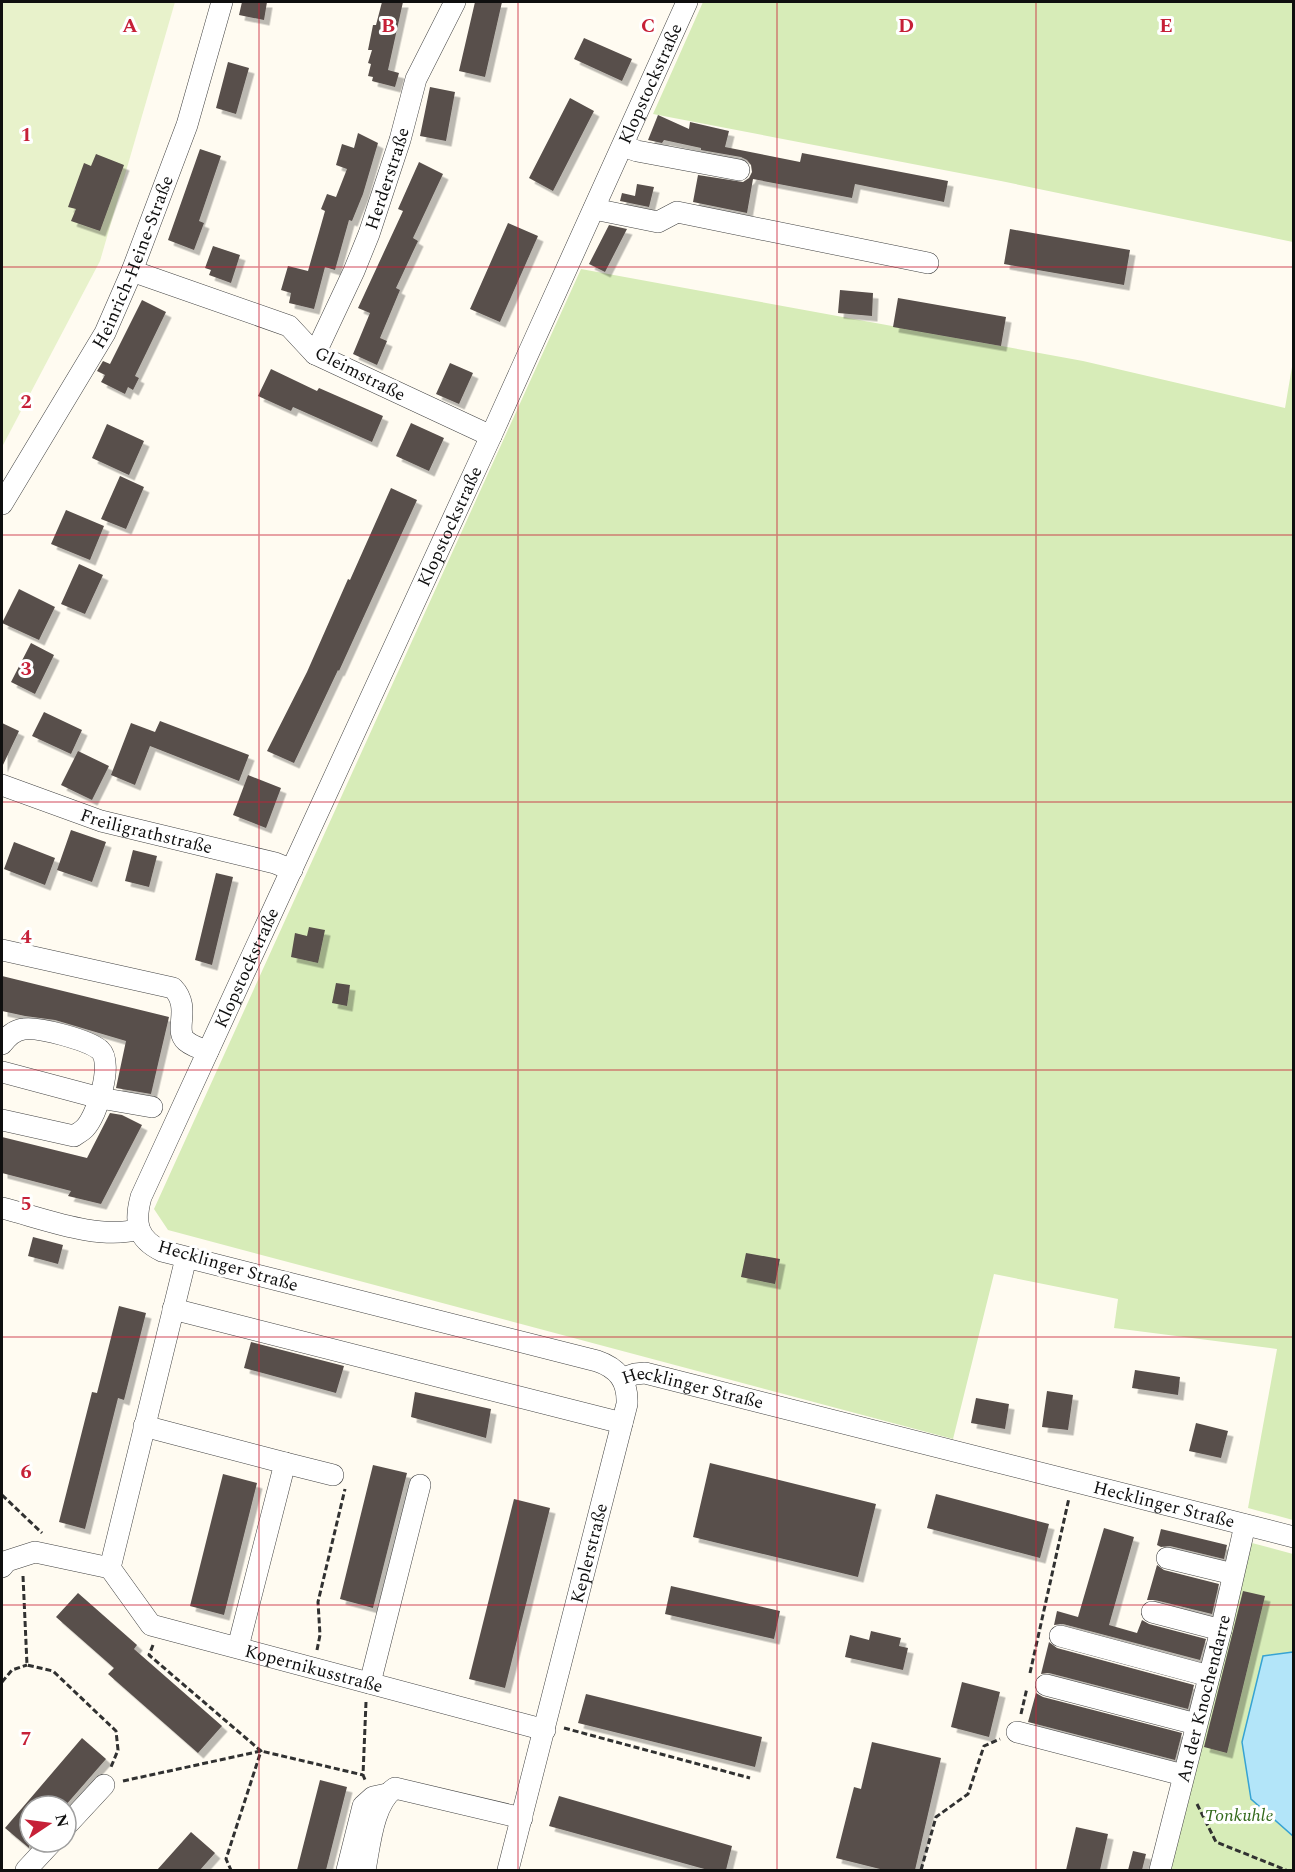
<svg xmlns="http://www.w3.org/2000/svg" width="1295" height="1872" font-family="Spectral,serif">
<defs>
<filter id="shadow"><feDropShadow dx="5.5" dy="5.5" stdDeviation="0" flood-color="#0004"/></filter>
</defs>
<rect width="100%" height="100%" fill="#fffbf1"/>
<path fill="#d7ecb8" d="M 703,2 L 1293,2 L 1293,242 L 1001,181 L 653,114 Z
M 581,269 L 1083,361 L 1285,408 L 1293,361 L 1293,1520 L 1248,1508 L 1277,1349 L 1114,1328 L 1118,1299 L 994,1274 L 953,1439 L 168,1230 L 154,1209 Z
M 1252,1543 L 1293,1554 L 1293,1870 L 1167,1870 Z"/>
<path fill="#e8f2cb" d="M 2,2 L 175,2 L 100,261 L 2,447 Z"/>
<path fill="#b3e5f9" stroke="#37a3d3" stroke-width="1.5" d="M 1293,1652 L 1294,1652 L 1293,1836 L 1251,1799 L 1242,1742 L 1263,1656 Z"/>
<path fill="#584f4b" filter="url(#shadow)" d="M 242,2 L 267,2 L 264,20 L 239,15 Z
M 382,2 L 403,2 L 388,70 L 399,73 L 395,87 L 372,81 L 373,77 L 368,76 L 371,64 L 368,63 L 372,50 L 368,50 L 373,25 L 376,25 Z
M 475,2 L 502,2 L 485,77 L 459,71 Z
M 584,38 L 632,59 L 622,81 L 574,59 Z
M 228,62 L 249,68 L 236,114 L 216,108 Z
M 430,87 L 455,92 L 446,141 L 420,136 Z
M 570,98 L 594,111 L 553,191 L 529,178 Z
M 658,115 L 689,129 L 690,122 L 729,131 L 725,147 L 800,162 L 802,153 L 948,181 L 944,202 L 855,184 L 852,198 L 753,179 L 747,213 L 693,202 L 698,175 L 743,182 L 749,178 L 752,172 L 751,165 L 747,160 L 741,157 L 701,150 L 701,148 L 664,140 L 662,143 L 648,140 Z
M 358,133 L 378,143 L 363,194 L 352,221 L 349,220 L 335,270 L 325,267 L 314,309 L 289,303 L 291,293 L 281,290 L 288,266 L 308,271 L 325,211 L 321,209 L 327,194 L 336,197 L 347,169 L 336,165 L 342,144 L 354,148 Z
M 200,149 L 221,156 L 199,221 L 204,223 L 194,250 L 168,240 Z
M 96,154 L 124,165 L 100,231 L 71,221 L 76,209 L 68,207 L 84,163 L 91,166 Z
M 419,162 L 443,174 L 413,238 L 418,241 L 396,288 L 400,290 L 380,338 L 387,341 L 377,365 L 353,354 L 370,313 L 358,308 L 403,211 L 398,209 Z
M 637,184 L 654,187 L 649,207 L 620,201 L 622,193 L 635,196 Z
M 508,223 L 538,236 L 500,322 L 470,309 Z
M 609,225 L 627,229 L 605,272 L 589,264 Z
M 1010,229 L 1130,250 L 1124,285 L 1004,264 Z
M 213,246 L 240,255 L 231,283 L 209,275 L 211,270 L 205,268 Z
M 840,290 L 873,293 L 872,316 L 838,313 Z
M 898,298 L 1006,317 L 1001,346 L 893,327 Z
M 142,300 L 166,312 L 135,376 L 139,378 L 133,390 L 128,387 L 125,394 L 101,382 L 105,375 L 97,371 L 103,361 L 110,364 Z
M 450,363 L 473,373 L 459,404 L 436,394 Z
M 271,369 L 317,391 L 319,388 L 383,416 L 372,442 L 293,407 L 291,411 L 258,396 Z
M 411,423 L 444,438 L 429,471 L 396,456 Z
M 107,424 L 144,441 L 129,475 L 92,458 Z
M 120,476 L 144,487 L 126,529 L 101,519 Z
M 391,488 L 417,500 L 339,671 L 338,670 L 294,763 L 267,751 L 307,672 L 348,579 L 350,580 Z
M 66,510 L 104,526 L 90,560 L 51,544 Z
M 79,564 L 103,575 L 85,614 L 61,604 Z
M 19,589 L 55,607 L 39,640 L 2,623 Z
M 31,643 L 54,655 L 35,694 L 11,682 Z
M 44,712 L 82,730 L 71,754 L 32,736 Z
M 160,721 L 249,755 L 239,781 L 150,746 L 135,785 L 111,775 L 131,723 L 155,732 Z
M 2,723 L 19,731 L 2,767 Z
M 78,751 L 109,766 L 92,800 L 61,785 Z
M 248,775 L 281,788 L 266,828 L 233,815 Z
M 71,830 L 106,842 L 92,882 L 57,870 Z
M 14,842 L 55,858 L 45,885 L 4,869 Z
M 133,850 L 157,856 L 149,887 L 125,881 Z
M 216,873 L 233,877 L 212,965 L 195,960 Z
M 309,927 L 325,930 L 318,963 L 291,957 L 295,933 L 307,936 Z
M 2,976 L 169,1017 L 151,1094 L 116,1088 L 126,1041 L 55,1020 L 25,1016 L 2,1011 Z
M 336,983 L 350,985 L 347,1006 L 332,1003 Z
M 110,1113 L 122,1115 L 142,1125 L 101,1204 L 68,1196 L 71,1191 L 2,1173 L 2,1137 L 87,1158 Z
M 33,1237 L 63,1245 L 58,1264 L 28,1256 Z
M 746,1253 L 780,1259 L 775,1284 L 741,1277 Z
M 119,1306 L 146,1313 L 124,1400 L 118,1398 L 85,1529 L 59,1522 L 92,1392 L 97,1393 Z
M 251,1342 L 344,1366 L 336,1393 L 244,1368 Z
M 1135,1370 L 1180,1377 L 1178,1395 L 1132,1388 Z
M 1047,1391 L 1073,1395 L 1068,1430 L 1042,1427 Z
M 415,1392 L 491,1409 L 486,1438 L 411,1417 Z
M 976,1398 L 1009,1404 L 1005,1429 L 971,1423 Z
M 1196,1423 L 1228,1431 L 1221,1458 L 1189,1451 Z
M 710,1463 L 876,1504 L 858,1577 L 693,1537 Z
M 373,1465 L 407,1473 L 373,1608 L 340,1599 Z
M 223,1474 L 257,1483 L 224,1615 L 190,1606 Z
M 936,1494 L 1049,1524 L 1040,1558 L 927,1528 Z
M 514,1499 L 550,1508 L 505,1688 L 469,1679 Z
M 1104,1528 L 1134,1537 L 1109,1625 L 1137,1633 L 1142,1620 L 1149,1624 L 1206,1639 L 1200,1660 L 1063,1624 L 1054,1625 L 1057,1611 L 1078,1617 Z
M 1161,1529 L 1227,1545 L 1224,1559 L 1170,1546 L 1161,1547 L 1157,1545 Z
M 1157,1565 L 1164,1570 L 1219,1584 L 1212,1614 L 1155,1600 L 1147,1600 Z
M 671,1586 L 780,1611 L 774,1639 L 665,1614 Z
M 1243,1591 L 1265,1596 L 1227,1753 L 1204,1747 Z
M 78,1593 L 137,1645 L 134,1649 L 222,1726 L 198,1753 L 108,1674 L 114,1668 L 56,1617 Z
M 871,1631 L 901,1638 L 899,1646 L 908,1648 L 903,1670 L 845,1657 L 850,1635 L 869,1640 Z
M 1049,1642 L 1057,1648 L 1194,1685 L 1188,1709 L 1049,1673 L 1041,1674 Z
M 962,1682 L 1000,1692 L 989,1737 L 951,1727 Z
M 1036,1693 L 1043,1697 L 1182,1733 L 1175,1760 L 1028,1722 Z
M 586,1694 L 762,1737 L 755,1767 L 578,1723 Z
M 82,1738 L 106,1759 L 65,1806 L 30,1806 L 29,1848 L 5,1828 Z
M 872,1742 L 941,1758 L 915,1870 L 884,1870 L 836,1858 L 854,1787 L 861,1789 Z
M 320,1780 L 347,1787 L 326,1870 L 297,1870 Z
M 559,1796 L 732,1846 L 726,1870 L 708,1870 L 549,1826 Z
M 1076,1827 L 1108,1834 L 1100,1870 L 1066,1870 Z
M 191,1832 L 215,1853 L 200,1870 L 157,1870 Z
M 1133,1851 L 1146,1854 L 1142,1870 L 1128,1870 Z"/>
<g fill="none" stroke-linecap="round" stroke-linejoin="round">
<defs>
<g id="minor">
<path d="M 623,146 L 637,151 L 739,170"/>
<path d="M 594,209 L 658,222 L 677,212 L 928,263"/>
<path d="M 132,271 L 289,326 L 315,354 L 491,436"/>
<path id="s1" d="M 315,354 L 354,271 L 369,234 L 400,140 L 416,79 L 455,2"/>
<path id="s2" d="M 2,504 L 105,333 L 132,271 L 187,125 L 222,2"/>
<path id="s3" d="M 2,785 L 101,821 L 275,863 L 292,870"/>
<path d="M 2,950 L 173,988 C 192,1008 173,1030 186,1041 C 192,1046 201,1049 208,1051"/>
<path d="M 2,1044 C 8,1036 14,1030 24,1029 C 40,1027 88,1040 100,1050 C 114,1063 97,1116 85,1128 C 82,1131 77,1134 74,1136 L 2,1120"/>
<path d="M 2,1072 L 100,1098 L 152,1107"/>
<path d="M 2,1208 C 42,1218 99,1241 139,1229"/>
<path id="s4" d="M 186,1258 L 110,1568 L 151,1625 L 545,1730"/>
<path d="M 173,1309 L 622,1423"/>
<path id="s5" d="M 623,1378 L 635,1374 L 645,1373 L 1294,1537"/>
<path d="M 144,1426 L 285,1463 L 238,1647"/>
<path d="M 285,1463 L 333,1475"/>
<path d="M 1167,1558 L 1233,1574"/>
<path d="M 2,1567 L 7,1561 L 35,1552 L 110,1568"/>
<path d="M 1152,1612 L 1221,1630"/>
<path d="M 1060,1636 L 1209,1676"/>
<path d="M 370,1683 L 420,1485"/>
<path d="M 1046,1685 L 1196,1724"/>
<path d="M 1017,1732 L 1183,1775"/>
<path d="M 66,1826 L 104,1785"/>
<path d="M 26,1870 L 52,1842"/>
<path d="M 347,1870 L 363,1806 L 373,1797 L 387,1794"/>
<path d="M 365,1870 C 370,1845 373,1803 395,1788 L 522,1818"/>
<path id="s6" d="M 508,1870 L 627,1404 C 628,1381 618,1368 597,1361 L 162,1251 C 137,1239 134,1223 141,1197 L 491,436 L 687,2"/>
<path id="s7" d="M 1160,1870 L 1221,1630 L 1245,1525"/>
</g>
</defs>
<use href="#minor" stroke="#424242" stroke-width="22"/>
<path stroke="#313131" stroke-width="3" stroke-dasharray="6 3" stroke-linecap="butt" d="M 2,1495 L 42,1533
M 23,1576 L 27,1665 L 53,1671 L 116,1731 L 118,1750 L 111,1767
M 153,1645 L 149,1655 L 261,1751 L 226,1859 L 231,1870
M 317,1650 L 320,1635 L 318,1602 L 345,1489
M 1030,1673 L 1069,1498
M 2,1682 L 12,1670 L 27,1665
M 366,1702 L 363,1775 L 366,1782
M 1021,1714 L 1027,1688
M 564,1728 L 750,1778
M 123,1781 L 261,1751 L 363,1775
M 1197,1804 L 1216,1842 L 1286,1870
M 921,1870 L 936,1817 L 968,1794 L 984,1746 L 1000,1739"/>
<use href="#minor" stroke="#fff" stroke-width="21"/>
</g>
<path fill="none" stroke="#c62037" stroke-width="1.5" stroke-opacity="0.55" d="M 259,2 L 259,1870M 518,2 L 518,1870M 777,2 L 777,1870M 1036,2 L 1036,1870M 2,267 L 1294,267M 2,535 L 1294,535M 2,802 L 1294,802M 2,1070 L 1294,1070M 2,1337 L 1294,1337M 2,1605 L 1294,1605"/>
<g text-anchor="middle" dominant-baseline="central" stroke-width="6" stroke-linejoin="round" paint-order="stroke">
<g font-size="18" fill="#0f0f0f" stroke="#fff">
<text stroke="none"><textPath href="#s6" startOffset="2276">Klopstockstraße</textPath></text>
<text stroke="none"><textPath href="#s1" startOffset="190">Herderstraße</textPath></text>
<text stroke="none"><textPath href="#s2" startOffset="276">Heinrich-Heine-Straße</textPath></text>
<text transform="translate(360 374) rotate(27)">Gleimstraße</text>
<text stroke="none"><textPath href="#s6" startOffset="1790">Klopstockstraße</textPath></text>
<text stroke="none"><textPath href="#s3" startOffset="152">Freiligrathstraße</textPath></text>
<text stroke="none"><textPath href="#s6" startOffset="1304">Klopstockstraße</textPath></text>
<text transform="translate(228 1266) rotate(16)">Hecklinger Straße</text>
<text stroke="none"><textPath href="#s5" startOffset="72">Hecklinger Straße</textPath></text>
<text stroke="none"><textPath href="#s5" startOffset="558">Hecklinger Straße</textPath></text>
<text stroke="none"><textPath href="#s6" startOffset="327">Keplerstraße</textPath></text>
<text stroke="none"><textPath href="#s4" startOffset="558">Kopernikusstraße</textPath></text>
<text stroke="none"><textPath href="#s7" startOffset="177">An der Knochendarre</textPath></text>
</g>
<g font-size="18" font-style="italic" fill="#336a1c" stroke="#fff">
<text x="1239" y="1815">Tonkuhle</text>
</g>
</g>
<g font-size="20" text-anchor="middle" font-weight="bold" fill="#c62037" stroke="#fff" stroke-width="6" stroke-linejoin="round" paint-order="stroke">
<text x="130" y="32">A</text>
<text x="388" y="32">B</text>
<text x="648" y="32">C</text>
<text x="906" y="32">D</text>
<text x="1166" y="32">E</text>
<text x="26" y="141">1</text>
<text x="26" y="408">2</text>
<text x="26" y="675">3</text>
<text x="26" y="943">4</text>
<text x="26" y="1210">5</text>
<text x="26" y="1478">6</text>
<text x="26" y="1745">7</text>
</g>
<rect width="1295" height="1872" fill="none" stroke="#0f0f0f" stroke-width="6"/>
<g transform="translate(48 1824) rotate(77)"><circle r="28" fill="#ffffff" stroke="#9f9f9f" stroke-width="1.5"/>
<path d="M0-4.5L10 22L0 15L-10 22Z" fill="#c62037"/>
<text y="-9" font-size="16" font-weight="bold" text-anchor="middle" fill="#0f0f0f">N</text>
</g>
</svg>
